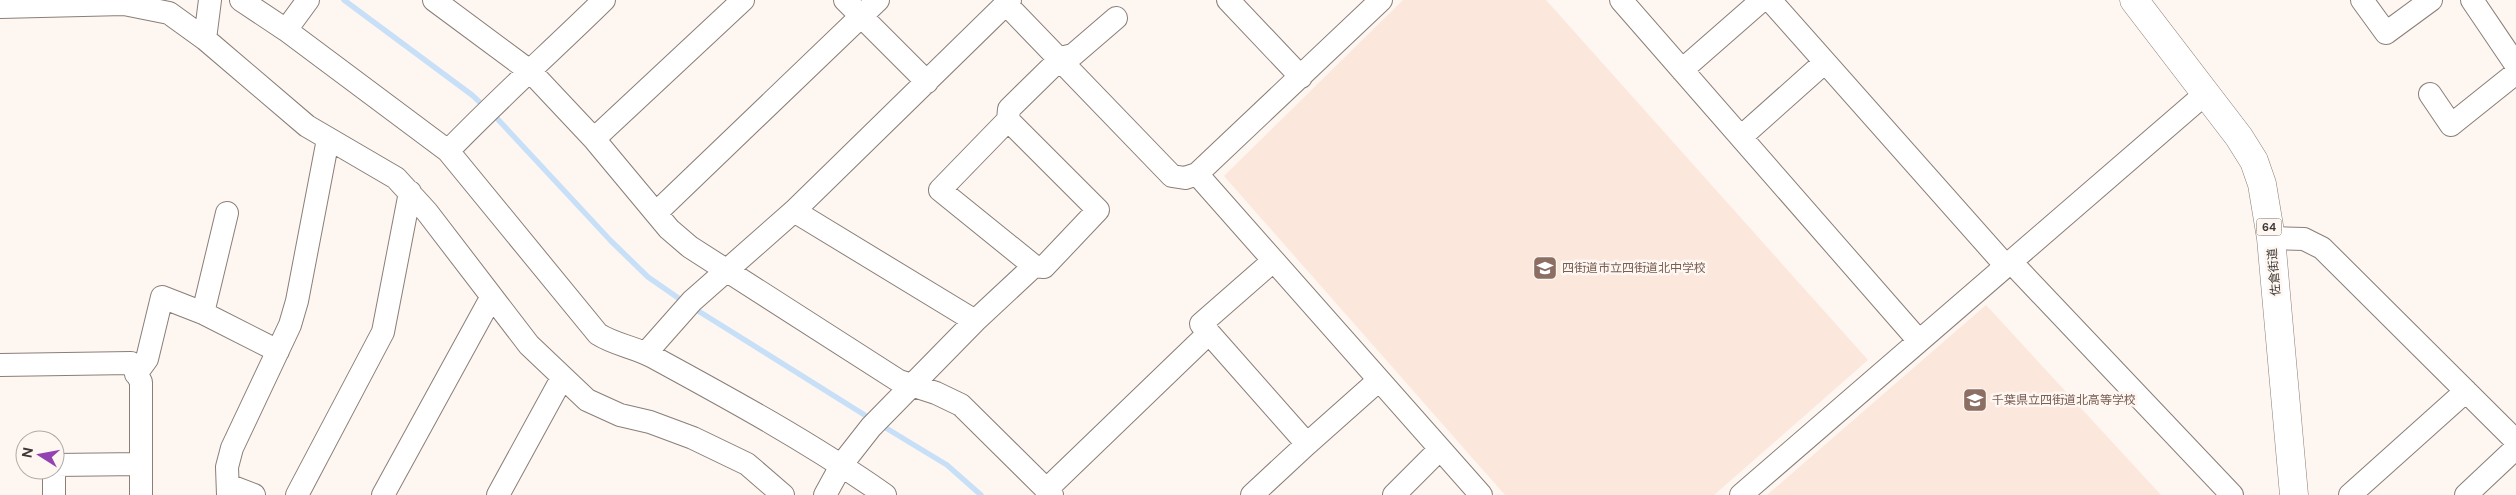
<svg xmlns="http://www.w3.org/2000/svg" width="2516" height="495" font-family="'DM Sans','Noto Sans JP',sans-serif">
<rect width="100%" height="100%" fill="#fef6f1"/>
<path fill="#fce7dc" d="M 1403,0 L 1546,0 L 1868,360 L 1714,495 L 1505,495 L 1224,176 Z
M 1986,305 L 2161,495 L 1767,495 Z"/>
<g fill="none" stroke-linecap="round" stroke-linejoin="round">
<path stroke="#c8e0f7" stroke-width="5.5" d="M 344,0 L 472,95 L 485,107
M 492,113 L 611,241 L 648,277 L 684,302
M 692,307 L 871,419
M 881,425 L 947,465 L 981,495"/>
<defs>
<path id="minor" d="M 210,0 L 205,39 L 307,126 L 396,178 L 427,212 L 529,345 L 587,400 L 620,415 L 650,422 L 693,438 L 747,464 L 783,495
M 241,0 L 286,30 L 448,151 L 598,334 C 615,345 635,347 653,357 C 732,400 811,443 885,495
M 434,0 L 531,72 L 594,139 L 669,229 L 690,247 L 899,381 L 936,393 L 961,405 L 1052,495
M 845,0 L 927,82
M 1228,0 L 1301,77
M 1381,0 L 1197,174 L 1481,495
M 1621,0 L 1919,341
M 1770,0 L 2006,266
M 2362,0 L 2386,33 L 2431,0
M 2472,0 L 2516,65
M 1006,4 L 1172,176 L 1185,178 L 1197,174
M 0,7 L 124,4 L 169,13 L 205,39
M 286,30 L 308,0
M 1682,70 L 1762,0
M 2430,94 L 2451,125 L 2516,73
M 1008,120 L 940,190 L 1034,266
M 1741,137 L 1825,62
M 594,139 L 743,0
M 448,151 C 498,99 552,51 604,0
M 794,211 L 975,321
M 227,213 L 203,313 L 278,351
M 656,213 L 878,0
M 2271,238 L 2304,239 L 2322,248 L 2516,441
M 1273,261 L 1201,324 L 1307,444 L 1379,380
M 2011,262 L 2232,495
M 646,353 L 692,301 L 794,211 L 1010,0
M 0,365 L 131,363 L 141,382 L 141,495
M 136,374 L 147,359 L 162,297 L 203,313
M 55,465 L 141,464
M 228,485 L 254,495
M 1046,490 L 1209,333
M 54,495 L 54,470
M 228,495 L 227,467 L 232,448 L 290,325 L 297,301 L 328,139
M 297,495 L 383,332 L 410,192
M 383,495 L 491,298
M 498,495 L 562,378
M 825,495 L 842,464 L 871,427 L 975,321 L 1034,266 L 1044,267 L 1098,210 L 1008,120 L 1009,109 L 1061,58 L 1073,55 L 1116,18
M 1252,495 L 1307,444
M 1394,495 L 1440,449
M 1741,495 L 2205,94
M 2350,495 L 2466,391
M 2466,495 L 2516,448"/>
<path id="major" d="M 2134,0 L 2239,137 L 2254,161 L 2262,184 L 2271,238 L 2294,495"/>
</defs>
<use href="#minor" stroke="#8a7e78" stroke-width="24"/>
<use href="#major" stroke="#8a7e78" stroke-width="29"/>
<use href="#minor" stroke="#fff" stroke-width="22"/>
<use href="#major" stroke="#fff" stroke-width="28"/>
</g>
<defs>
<symbol id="school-square" viewBox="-11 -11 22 22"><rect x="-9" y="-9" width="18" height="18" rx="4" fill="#8d6e63" stroke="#fef6f1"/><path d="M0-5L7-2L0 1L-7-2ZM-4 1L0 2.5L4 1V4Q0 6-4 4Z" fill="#fff"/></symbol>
</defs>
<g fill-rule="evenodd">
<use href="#school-square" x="1531" y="254" width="28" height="28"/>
<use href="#school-square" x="1961" y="386" width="28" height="28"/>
</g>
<g text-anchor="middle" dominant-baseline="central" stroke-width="5" stroke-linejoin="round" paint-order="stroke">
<rect fill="#fef6f1" stroke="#77706d" stroke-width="1" x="2256.5" y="218.5" width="25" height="17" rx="4"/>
<g font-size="11" font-weight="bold" fill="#3d3735">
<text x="2269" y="227">64</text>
</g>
<g font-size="12" fill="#785e54" stroke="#fef6f1" text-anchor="start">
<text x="1562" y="268">四街道市立四街道北中学校</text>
<text x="1992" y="400">千葉県立四街道北高等学校</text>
</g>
<g font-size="12" fill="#3d3735" stroke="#fef6f1">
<text transform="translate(2274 272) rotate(-95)">佐倉街道</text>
</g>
</g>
<g transform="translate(40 455) rotate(281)"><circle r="24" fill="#fef6f1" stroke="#b1aaa6"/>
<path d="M0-4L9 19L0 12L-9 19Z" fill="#9342b1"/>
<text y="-8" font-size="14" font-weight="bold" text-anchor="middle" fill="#3d3735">N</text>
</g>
</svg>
